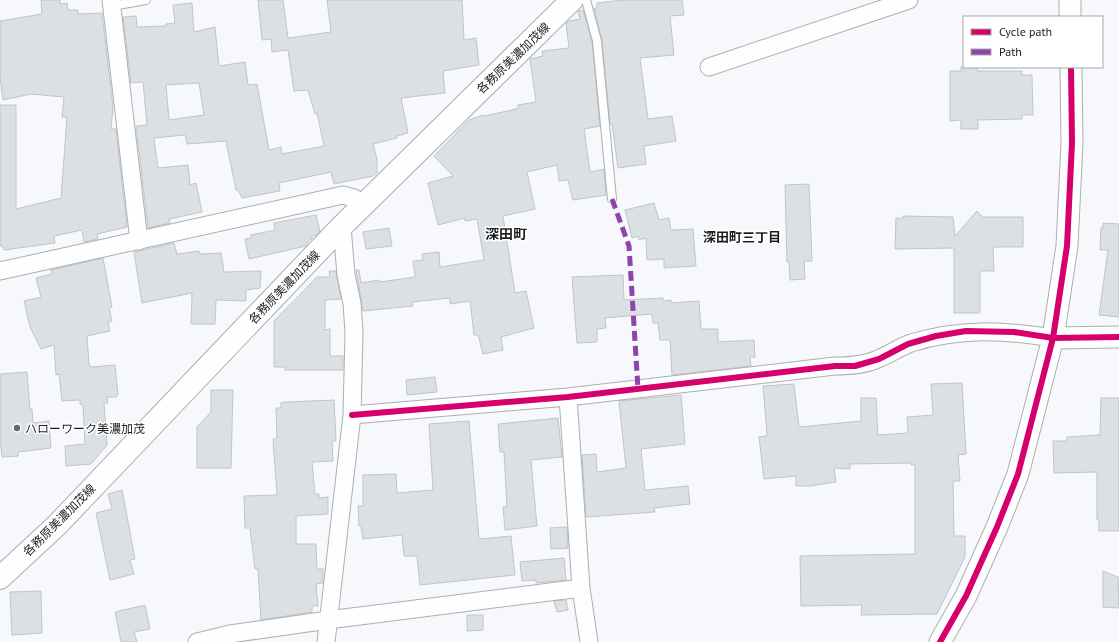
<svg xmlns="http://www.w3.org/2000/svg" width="1119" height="642" font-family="'PT Sans','Noto Sans JP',sans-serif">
<rect width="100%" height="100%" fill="#f6f8fb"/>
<path fill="#dbe0e5" stroke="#c2c4c6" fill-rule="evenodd" d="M 41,0 L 60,0 L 60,4 L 67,3 L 68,10 L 78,10 L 78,14 L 102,13 L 113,107 L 111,129 L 116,129 L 127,227 L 97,234 L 98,239 L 84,242 L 82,230 L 54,236 L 55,243 L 4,250 L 2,246 L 0,246 L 0,105 L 16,105 L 16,209 L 61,198 L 67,117 L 62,117 L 64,97 L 31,94 L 3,100 L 0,78 L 0,21 L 42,14 Z
M 258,0 L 283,0 L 288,38 L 331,32 L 327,0 L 462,0 L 464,40 L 476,38 L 479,65 L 443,71 L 445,93 L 401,98 L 408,133 L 397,136 L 397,138 L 373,144 L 377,159 L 377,173 L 373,176 L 334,184 L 331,172 L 279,183 L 280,191 L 242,198 L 238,190 L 236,190 L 226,141 L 187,144 L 185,135 L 154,138 L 158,168 L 188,165 L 190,185 L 196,183 L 202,212 L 169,219 L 170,223 L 148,228 L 136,126 L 147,125 L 143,82 L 131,83 L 123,17 L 136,16 L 137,27 L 166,26 L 166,24 L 175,23 L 173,5 L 192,3 L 194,32 L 215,27 L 219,66 L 245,62 L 248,85 L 257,84 L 269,150 L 281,147 L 282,154 L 324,146 L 317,113 L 315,114 L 308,90 L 294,91 L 288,50 L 272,52 L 271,39 L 262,40 ZM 199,83 L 204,115 L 169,120 L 166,85 Z
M 623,0 L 682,0 L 684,15 L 670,16 L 674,55 L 640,58 L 648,119 L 672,116 L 676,141 L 644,146 L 646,164 L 618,168 L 612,124 L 610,124 L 602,40 L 594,8 L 597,8 L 597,3 Z
M 583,10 L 592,42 L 600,126 L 584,129 L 590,172 L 604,169 L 606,195 L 573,200 L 568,180 L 559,181 L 557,165 L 527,172 L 535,209 L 503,216 L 515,293 L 526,291 L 534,328 L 501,337 L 503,350 L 483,354 L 478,335 L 474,335 L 470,301 L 450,304 L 450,298 L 412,302 L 413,306 L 363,311 L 356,270 L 359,270 L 361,283 L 379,280 L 380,282 L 415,277 L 413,261 L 423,260 L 422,254 L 439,252 L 440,267 L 484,260 L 477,219 L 465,221 L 465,218 L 438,225 L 428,183 L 453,176 L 434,156 L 469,120 L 484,115 L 484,116 L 512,110 L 518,108 L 518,105 L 536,102 L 530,59 L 543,56 L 542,51 L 569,48 L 566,23 L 569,21 L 580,19 L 578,11 Z
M 961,67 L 977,67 L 977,71 L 1022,71 L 1022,75 L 1032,75 L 1033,115 L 1022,115 L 1022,119 L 978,120 L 978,129 L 961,129 L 961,120 L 950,121 L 950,71 L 961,71 Z
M 809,184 L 812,261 L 804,261 L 805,279 L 790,280 L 789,262 L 787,262 L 785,185 Z
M 654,203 L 659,220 L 669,218 L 671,230 L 693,229 L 696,266 L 664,268 L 664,259 L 647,260 L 646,238 L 639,240 L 638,236 L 632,238 L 625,210 Z
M 977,211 L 983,217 L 1023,217 L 1023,247 L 993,247 L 994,271 L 980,271 L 980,313 L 954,313 L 954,248 L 895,249 L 896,218 L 903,218 L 903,216 L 953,217 L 955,236 Z
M 316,215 L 320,231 L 316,235 L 312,236 L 312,239 L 309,240 L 306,246 L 249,259 L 245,239 L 251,238 L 251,235 L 275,230 L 274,223 Z
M 1103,223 L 1119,224 L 1119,317 L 1099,315 L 1108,250 L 1100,250 L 1101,228 L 1103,228 Z
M 389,228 L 392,246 L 366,249 L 363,232 Z
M 174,243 L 177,254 L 199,251 L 200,254 L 221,253 L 224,272 L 261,271 L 260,288 L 246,290 L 246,301 L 216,300 L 215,324 L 191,324 L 192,293 L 142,303 L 134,252 Z
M 103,258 L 112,307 L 109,308 L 112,321 L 108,322 L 110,331 L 87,336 L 89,365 L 92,367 L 115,365 L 118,395 L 116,397 L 107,397 L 108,403 L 104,403 L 107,445 L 91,464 L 66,466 L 65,446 L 85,444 L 83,405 L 80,404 L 80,400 L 62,401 L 59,374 L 56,375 L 54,345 L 41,349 L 30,327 L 24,301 L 41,297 L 36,278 L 52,274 L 51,270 Z
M 329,271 L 336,271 L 341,299 L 325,300 L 325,330 L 330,329 L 330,356 L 343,356 L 343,370 L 285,370 L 285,367 L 274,367 L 274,321 L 317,277 L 330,277 Z
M 623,275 L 624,300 L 663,298 L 663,301 L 671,300 L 671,303 L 699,301 L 701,329 L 718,329 L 718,342 L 754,340 L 755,357 L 750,357 L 751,366 L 672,375 L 670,340 L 660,340 L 658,323 L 653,323 L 652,314 L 605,318 L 606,328 L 597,329 L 597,342 L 577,343 L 572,277 Z
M 27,372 L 30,409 L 32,409 L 33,423 L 49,421 L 51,448 L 18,452 L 18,456 L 2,457 L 1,447 L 0,447 L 0,374 Z
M 435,377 L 437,392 L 407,395 L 406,380 Z
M 962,383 L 966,454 L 958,455 L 960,481 L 953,481 L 954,536 L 965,536 L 965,557 L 937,614 L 861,615 L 862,605 L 801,606 L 800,556 L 915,554 L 915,465 L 911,465 L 911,463 L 850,464 L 850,469 L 834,468 L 836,482 L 810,486 L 796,486 L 796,476 L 764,479 L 759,437 L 766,436 L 767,434 L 763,386 L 794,384 L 799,427 L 861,421 L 861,398 L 876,398 L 878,435 L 908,433 L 907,417 L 933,415 L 931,384 Z
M 211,390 L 233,390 L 231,468 L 197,468 L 197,427 L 211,412 Z
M 681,395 L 685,444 L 641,449 L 645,490 L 688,486 L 690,504 L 654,508 L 655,512 L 586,517 L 582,455 L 596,454 L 597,472 L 626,468 L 619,401 Z
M 1101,398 L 1119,398 L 1119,531 L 1099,531 L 1099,520 L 1097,520 L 1097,472 L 1054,473 L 1053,441 L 1067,441 L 1067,437 L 1100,435 Z
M 334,400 L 336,441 L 332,441 L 333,461 L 312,462 L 315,494 L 319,494 L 319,498 L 328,497 L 328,514 L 296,516 L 296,544 L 316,544 L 317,569 L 323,569 L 323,583 L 316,584 L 318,606 L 312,606 L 312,612 L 261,620 L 258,569 L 255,569 L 250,528 L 245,528 L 244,496 L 277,495 L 273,439 L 277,438 L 276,408 L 281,408 L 281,403 L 285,402 Z
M 558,418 L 562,457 L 531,460 L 537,526 L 505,530 L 503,507 L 507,507 L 504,452 L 500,452 L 498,424 Z
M 469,421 L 479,539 L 511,536 L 515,575 L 420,585 L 417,556 L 404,556 L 402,535 L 363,539 L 361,526 L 359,526 L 358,506 L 363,506 L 363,475 L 396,474 L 397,493 L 433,490 L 429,424 Z
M 122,490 L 135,559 L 130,560 L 134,574 L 110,580 L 96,513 L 112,509 L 108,494 Z
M 567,527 L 568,548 L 551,549 L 550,528 Z
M 564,558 L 566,580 L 536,583 L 536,580 L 522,581 L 520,562 Z
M 1103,571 L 1118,577 L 1119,608 L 1103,607 Z
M 41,591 L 42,633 L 12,635 L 10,592 Z
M 566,600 L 568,610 L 557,612 L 554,601 Z
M 145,605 L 150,629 L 134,632 L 137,642 L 121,642 L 115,612 Z
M 467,615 L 483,615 L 483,630 L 467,631 Z"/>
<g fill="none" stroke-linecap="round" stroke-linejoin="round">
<defs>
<path id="service" d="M 586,0 L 597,41 L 612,199
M 112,6 L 146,0"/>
<path id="minor" d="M 111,0 L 139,241
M 709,67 L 909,0
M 0,271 L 343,195 L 354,198 L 364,204
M 568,397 L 581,588 L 589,642
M 352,415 L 568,397 L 835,366 C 851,366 866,365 880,358 C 890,354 900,347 911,343 C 960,328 1003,330 1053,338
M 197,642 L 230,634 L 328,620 L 581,588
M 326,642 L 352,415 L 354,332 L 352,303 L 346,275 L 342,226"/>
<path id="tertiary" d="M 1070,0 L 1070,17
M 1053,338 L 1119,337
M 940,642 L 966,596 L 997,527 L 1018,474 L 1053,338 L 1067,246 L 1072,143 L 1071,67"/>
<path id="secondary" d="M 0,578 L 57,525 L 342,226 L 572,0"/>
</defs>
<use href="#service" stroke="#acaeb0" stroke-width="10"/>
<use href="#minor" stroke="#acaeb0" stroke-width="19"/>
<use href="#tertiary" stroke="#acaeb0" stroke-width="23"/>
<use href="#secondary" stroke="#acaeb0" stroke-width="24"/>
<use href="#service" stroke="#fefefe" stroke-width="8"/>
<use href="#minor" stroke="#fefefe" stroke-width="17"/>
<use href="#tertiary" stroke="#fefefe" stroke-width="21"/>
<use href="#secondary" stroke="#fefefe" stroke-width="22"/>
<path stroke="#8e44ad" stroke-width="5" stroke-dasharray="10 5" stroke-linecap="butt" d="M 612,199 L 629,246 L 638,389"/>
<defs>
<path id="cycleway" d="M 352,415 L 568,397 L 835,366 L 855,366 L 879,359 L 908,344 L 936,336 L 966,331 L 1014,332 L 1053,338 L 1119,337
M 940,642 L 966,596 L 997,527 L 1018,474 L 1053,338 L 1067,246 L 1072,143 L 1071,67"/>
</defs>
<use href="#cycleway" stroke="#fff" stroke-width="8"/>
<use href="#cycleway" stroke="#d6006c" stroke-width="6"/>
</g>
<circle fill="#686a6c" stroke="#fff" stroke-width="1.5" cx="17" cy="428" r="4"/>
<g text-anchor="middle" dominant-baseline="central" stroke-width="3" stroke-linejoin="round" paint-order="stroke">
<g font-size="12" fill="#1b1d1f" stroke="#fff">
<text transform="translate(513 58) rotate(-44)">各務原美濃加茂線</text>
<text transform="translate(284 287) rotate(-46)">各務原美濃加茂線</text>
<text transform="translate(59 520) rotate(-45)">各務原美濃加茂線</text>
</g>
<g font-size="12" fill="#1b1d1f" stroke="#fff" text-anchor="start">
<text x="25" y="428">ハローワーク美濃加茂</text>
</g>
<g font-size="13" font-weight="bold" fill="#1b1d1f" stroke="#fff">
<text x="742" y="237">深田町三丁目</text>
</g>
<g font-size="14" font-weight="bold" fill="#1b1d1f" stroke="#fff">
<text x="506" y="234">深田町</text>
</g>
</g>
<rect x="963" y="16" width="140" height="52" fill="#ffffff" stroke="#a4a5a5"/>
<rect x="971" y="29" width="20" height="6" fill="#d6006c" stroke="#a4a5a5"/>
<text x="999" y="36" font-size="12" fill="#1b1d1f">Cycle path</text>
<rect x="971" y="49" width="20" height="6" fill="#8e44ad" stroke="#a4a5a5"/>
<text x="999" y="56" font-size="12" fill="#1b1d1f">Path</text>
</svg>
